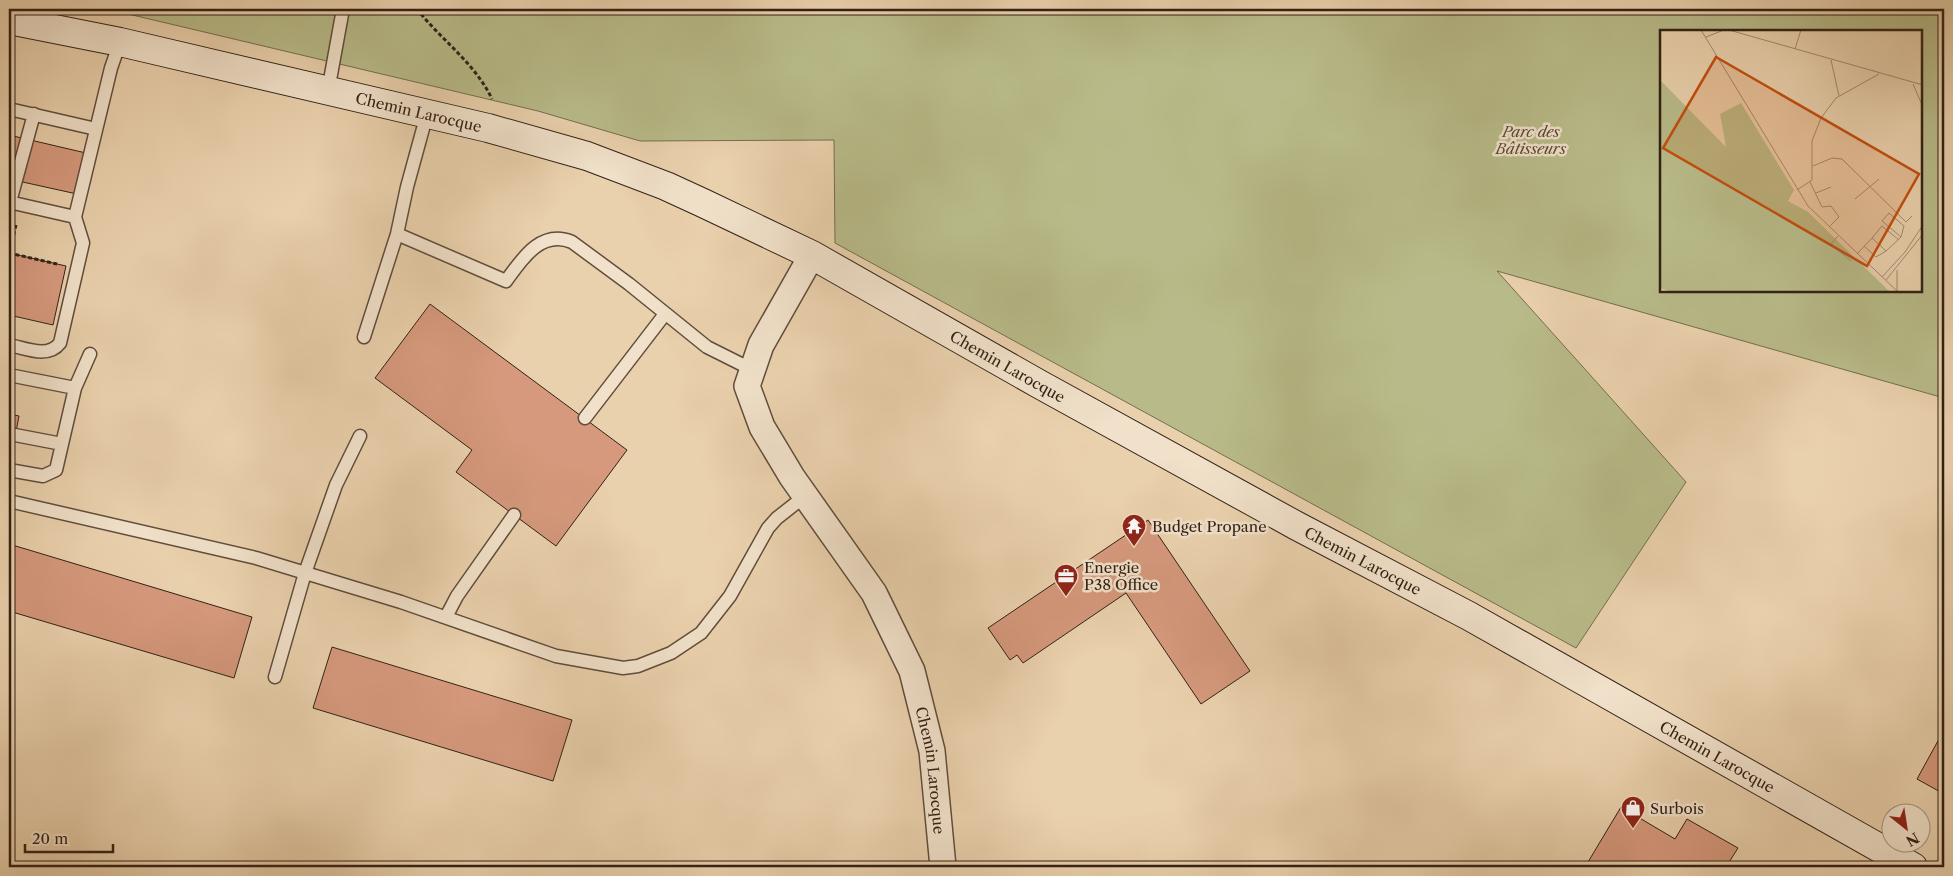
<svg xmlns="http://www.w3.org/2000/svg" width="1953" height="876" font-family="'Libre Caslon Text',serif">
<rect width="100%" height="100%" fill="#ead1ad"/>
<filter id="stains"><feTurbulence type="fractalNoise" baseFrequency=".004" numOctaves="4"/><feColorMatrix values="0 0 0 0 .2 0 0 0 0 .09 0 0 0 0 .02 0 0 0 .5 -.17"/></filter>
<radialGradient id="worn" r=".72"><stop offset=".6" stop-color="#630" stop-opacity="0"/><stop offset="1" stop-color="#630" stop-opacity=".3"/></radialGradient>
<path fill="#b8bb89" stroke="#756e50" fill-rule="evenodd" d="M 107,9 L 1944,9 L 1944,398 L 1497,271 L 1686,482 L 1576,648 L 835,243 L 834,140 L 640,141 L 538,111 ZM 1662,31 L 1922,31 L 1922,291 L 1662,291 Z"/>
<path fill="#d6997d" stroke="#322116" d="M 9,135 L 86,153 L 77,194 L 9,179 Z
M 9,253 L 66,266 L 53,325 L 9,315 Z
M 430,304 L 627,450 L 556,546 L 456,472 L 472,450 L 375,378 Z
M 9,414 L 19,416 L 12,453 L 9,452 Z
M 1148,520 L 1250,671 L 1201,704 L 1126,593 L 1023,663 L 1017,655 L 1010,660 L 988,628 Z
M 9,544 L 252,617 L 234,678 L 9,611 Z
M 332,647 L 572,720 L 553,781 L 313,708 Z
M 1944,730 L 1944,794 L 1917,779 Z
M 1621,807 L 1675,839 L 1687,819 L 1738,848 L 1726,867 L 1585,867 Z"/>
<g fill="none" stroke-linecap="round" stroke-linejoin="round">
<defs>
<path id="lane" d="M 328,91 L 343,9
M 9,109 L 96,129
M 427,114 L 407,187 L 397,234 L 506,281 C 522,259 541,229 572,242 L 629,284 L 707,347 L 753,370
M 9,202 L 75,217 L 111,68 L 120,42
M 10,202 L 34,114
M 364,337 L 397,234
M 9,345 C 25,348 48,359 60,343 L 83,243 L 75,217
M 9,375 L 75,388 L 56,470 L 43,476 L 9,470
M 75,388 L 90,354
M 585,418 L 665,314
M 15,435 L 62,444
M 9,501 L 256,558 L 401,602 L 556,656 L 623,668 L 638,666 L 671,653 L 701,633 L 730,596 L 768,528 L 777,518 L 805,496
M 446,617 L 457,596 L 514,515
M 275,677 L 305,573 L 336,485 L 360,436"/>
<g id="street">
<path id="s1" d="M 812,255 L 761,345 L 747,386 L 762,427 L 792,477 L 874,593 L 912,671 L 932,751 L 943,867"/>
</g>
<g id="secondary">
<path id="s2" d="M 9,20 L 120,42 L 488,128 L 587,156 L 666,186 L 703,203 L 812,255 L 1039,384 L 1297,526 L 1469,616 L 1913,867"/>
</g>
</defs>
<use href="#lane" stroke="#604d3c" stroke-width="15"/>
<use href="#street" stroke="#604d3c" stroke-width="28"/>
<use href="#secondary" stroke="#322116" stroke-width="30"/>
<path stroke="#322116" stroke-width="3" stroke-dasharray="4 2.5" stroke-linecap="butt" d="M 417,9 C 441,40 475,63 492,99
M 9,253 L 57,264
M 9,254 L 16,225"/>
<use href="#lane" stroke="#f1e1ca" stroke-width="12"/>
<use href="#street" stroke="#f1e1ca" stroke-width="25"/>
<use href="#secondary" stroke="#f1e1ca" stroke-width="28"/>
</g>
<defs>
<symbol id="temple-pin" viewBox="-11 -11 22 30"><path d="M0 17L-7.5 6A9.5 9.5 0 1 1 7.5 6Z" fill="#8f2418" stroke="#f1e1ca"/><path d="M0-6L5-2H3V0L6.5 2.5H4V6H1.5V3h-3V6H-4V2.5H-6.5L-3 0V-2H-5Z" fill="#fff"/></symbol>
<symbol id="office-pin" viewBox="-11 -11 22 30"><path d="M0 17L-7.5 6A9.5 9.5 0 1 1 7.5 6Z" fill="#8f2418" stroke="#f1e1ca"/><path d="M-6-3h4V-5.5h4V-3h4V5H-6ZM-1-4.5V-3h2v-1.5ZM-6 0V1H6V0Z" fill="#fff"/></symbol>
<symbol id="shop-pin" viewBox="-11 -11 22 30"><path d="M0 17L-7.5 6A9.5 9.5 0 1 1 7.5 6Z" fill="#8f2418" stroke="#f1e1ca"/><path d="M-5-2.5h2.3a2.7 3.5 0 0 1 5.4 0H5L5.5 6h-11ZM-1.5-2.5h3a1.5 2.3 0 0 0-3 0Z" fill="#fff"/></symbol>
</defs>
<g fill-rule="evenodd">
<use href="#temple-pin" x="1120" y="512" width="28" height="38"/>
<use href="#office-pin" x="1052" y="562" width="28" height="38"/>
<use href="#shop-pin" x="1619" y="794" width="28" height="38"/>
</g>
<g text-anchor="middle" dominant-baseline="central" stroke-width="5" stroke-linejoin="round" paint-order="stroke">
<g font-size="15" fill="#322116" stroke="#f1e1ca">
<text stroke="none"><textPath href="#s2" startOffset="420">Chemin Larocque</textPath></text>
<text stroke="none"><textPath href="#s2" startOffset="1065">Chemin Larocque</textPath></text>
<text stroke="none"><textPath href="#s2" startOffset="1470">Chemin Larocque</textPath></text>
<text stroke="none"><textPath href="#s2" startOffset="1875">Chemin Larocque</textPath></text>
<text stroke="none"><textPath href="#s1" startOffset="579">Chemin Larocque</textPath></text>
</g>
<g font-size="15" font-style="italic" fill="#544833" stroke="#f1e1ca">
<text x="1531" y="131">Parc des<tspan x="1531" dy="17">Bâtisseurs</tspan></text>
</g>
<g font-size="15" fill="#322116" stroke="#f1e1ca" text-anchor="start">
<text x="1152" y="526">Budget Propane</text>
<text x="1084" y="567">Energie<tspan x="1084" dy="17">P38 Office</tspan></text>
<text x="1650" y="808">Surbois</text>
</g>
</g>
<g transform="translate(1660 30)">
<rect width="262" height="262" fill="#ead1ad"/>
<path d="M 0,50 L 66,117 L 60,84 L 81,73 L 134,160 L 128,171 L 148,182 L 230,262 L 11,262 L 0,258 Z" fill="#b8bb89"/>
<path fill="none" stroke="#a08b71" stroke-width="1" d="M 41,0 L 148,176 L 238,262M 69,0 L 263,55M 46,7 L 64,0M 135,19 L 141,0M 171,30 L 179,66M 253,54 L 263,77M 153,136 L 172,128 L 182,129 L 246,192 L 252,186M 150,152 L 162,177 L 171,176 L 179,187 L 169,197M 137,160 L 152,150 L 152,111 L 161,88 L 176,68 L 219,44M 156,163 L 171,157M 195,169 L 219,149M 178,206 L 171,214 L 191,231M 212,208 L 222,196 L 239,210M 226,221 L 241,207 L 222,191 L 229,183 L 244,196 L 241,207M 197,224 L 212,208 L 226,221 L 216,227 L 204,216M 237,240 L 237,262M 222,247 L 245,222 L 263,195M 226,250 L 263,204"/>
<path fill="#c44e0e" fill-opacity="0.15" stroke="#c44e0e" stroke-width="2.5" d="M 56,27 L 259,144 L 207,236 L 3,118 Z"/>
<rect width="262" height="262" fill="none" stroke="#322116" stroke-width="2.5"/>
</g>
<rect width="1953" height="876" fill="none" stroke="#ead1ad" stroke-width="30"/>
<rect x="10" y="10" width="1933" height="856" fill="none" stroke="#322116" stroke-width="2.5"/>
<rect x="15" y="15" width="1923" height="846" fill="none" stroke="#322116"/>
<g transform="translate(1906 828) rotate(150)"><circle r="24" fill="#f1e1ca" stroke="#a59482"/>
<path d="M0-4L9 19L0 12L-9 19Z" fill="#8f2418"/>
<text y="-8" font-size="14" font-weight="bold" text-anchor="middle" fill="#322116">N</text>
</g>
<path d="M25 844v8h88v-8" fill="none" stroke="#322116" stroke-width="2.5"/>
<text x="32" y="844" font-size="15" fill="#322116" stroke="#f1e1ca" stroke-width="4" paint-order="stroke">20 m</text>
<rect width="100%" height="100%" filter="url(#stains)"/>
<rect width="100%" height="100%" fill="url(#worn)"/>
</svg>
